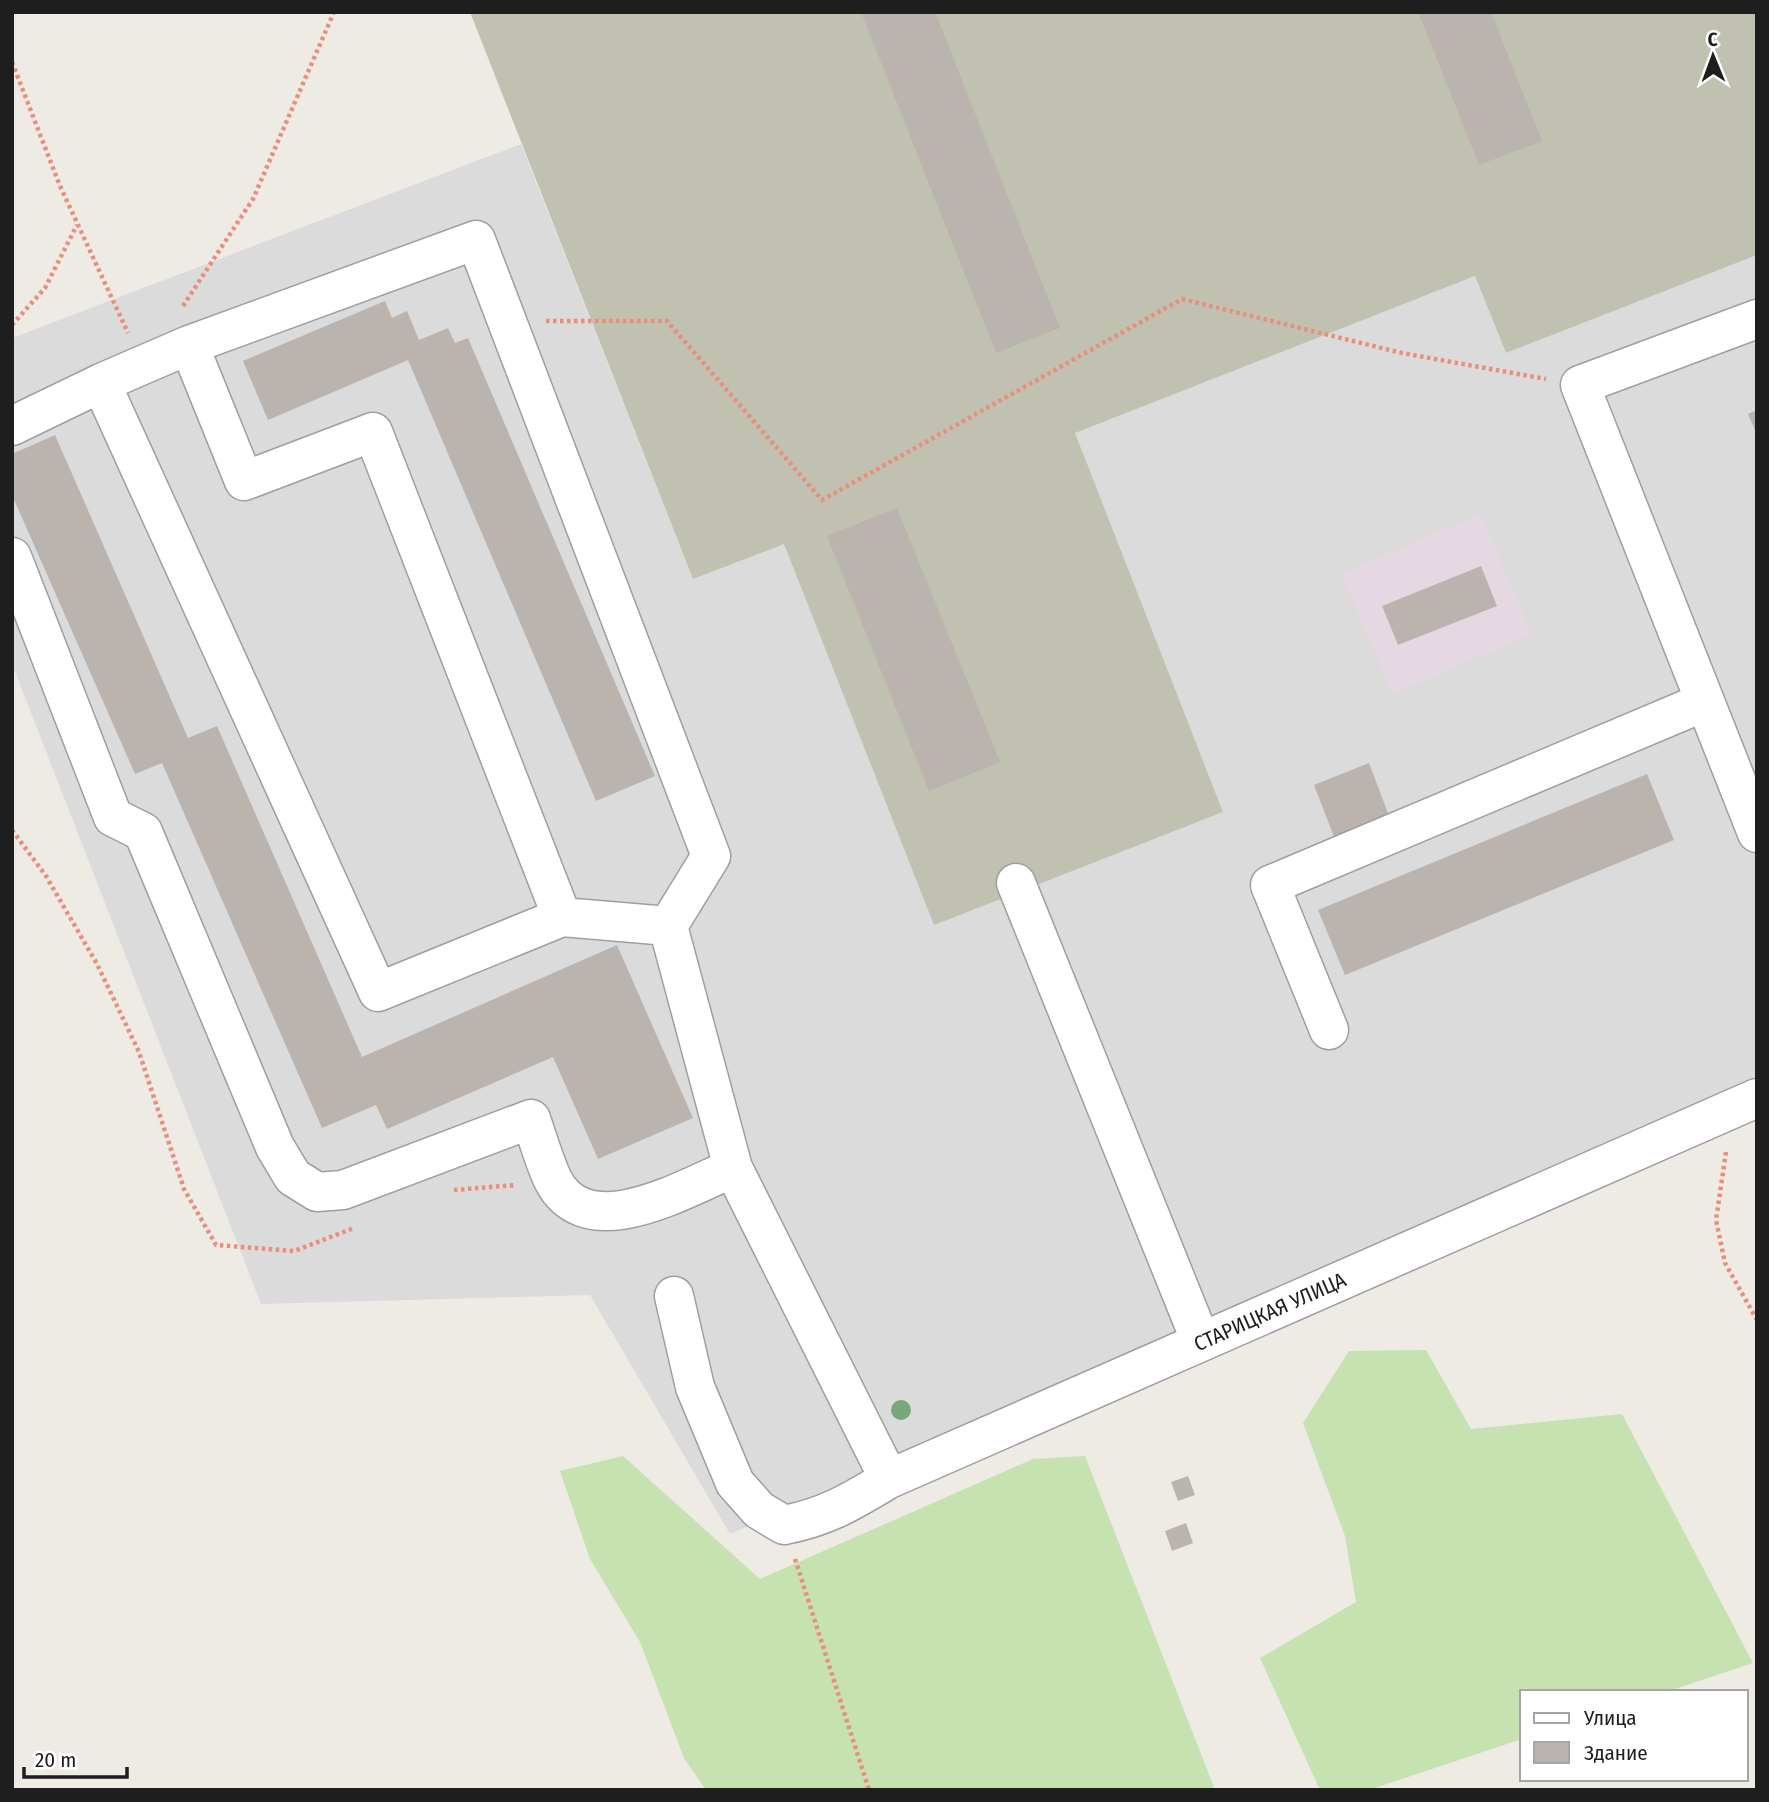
<svg xmlns="http://www.w3.org/2000/svg" width="1769" height="1802" font-family="'Fira Sans Condensed',sans-serif">
<rect width="100%" height="100%" fill="#eeebe5"/>
<path fill="#dcdbdb" d="M 521,144 L 693,579 L 784,543 L 934,924 L 1223,812 L 1074,433 L 1475,276 L 1506,353 L 1757,255 L 1757,1093 L 730,1534 L 590,1295 L 261,1304 L 12,664 L 12,338 Z"/>
<path fill="#e6d8e2" d="M 1480,514 L 1532,634 L 1393,694 L 1341,574 Z"/>
<path fill="#c0c1b1" d="M 470,12 L 1757,12 L 1757,255 L 1506,353 L 1475,276 L 1075,433 L 1223,812 L 934,925 L 784,544 L 693,579 Z"/>
<path fill="#c5e2b0" d="M 1426,1350 L 1471,1429 L 1622,1414 L 1753,1663 L 1666,1692 L 1522,1692 L 1522,1739 L 1369,1790 L 1320,1790 L 1260,1658 L 1356,1602 L 1345,1536 L 1303,1423 L 1349,1351 Z
M 623,1456 L 760,1579 L 1033,1459 L 1085,1456 L 1215,1790 L 706,1790 L 684,1758 L 640,1642 L 590,1559 L 560,1471 Z"/>
<path fill="#bbb4ae" d="M 861,12 L 935,12 L 1060,328 L 996,353 Z
M 1418,12 L 1491,12 L 1542,141 L 1479,165 Z
M 385,301 L 392,318 L 407,311 L 419,340 L 448,328 L 455,343 L 468,338 L 655,776 L 596,801 L 408,360 L 268,420 L 243,361 Z
M 1757,410 L 1757,435 L 1748,414 Z
M 55,435 L 188,738 L 217,726 L 362,1057 L 617,945 L 693,1118 L 598,1159 L 553,1057 L 387,1129 L 376,1105 L 322,1128 L 162,763 L 135,774 L 12,495 L 12,454 Z
M 897,508 L 1000,762 L 929,791 L 827,536 Z
M 1481,566 L 1497,606 L 1398,645 L 1382,606 Z
M 1369,763 L 1391,821 L 1336,842 L 1314,785 Z
M 1647,774 L 1674,840 L 1345,975 L 1318,910 Z
M 1188,1476 L 1195,1495 L 1178,1501 L 1171,1482 Z
M 1186,1523 L 1193,1543 L 1172,1551 L 1165,1531 Z"/>
<g fill="none" stroke-linecap="round" stroke-linejoin="round">
<defs>
<path id="minor" d="M 1757,319 L 1580,385 L 1757,833
M 189,345 L 244,481 L 373,432 L 562,917 L 668,926
M 101,383 L 378,992 L 562,917
M 12,426 L 101,383 L 189,345 L 476,240 L 711,856 L 668,926 L 733,1168 L 889,1479
M 12,557 L 113,817 L 143,832 L 275,1147 L 293,1177 L 317,1192 L 343,1190 L 531,1119 C 538,1139 544,1161 553,1180 C 587,1247 685,1188 733,1168
M 1016,883 L 1201,1342
M 1329,1030 L 1270,885 L 1704,702
M 674,1296 L 695,1387 L 735,1483 L 759,1510 L 784,1525 C 827,1517 852,1501 889,1479 L 1757,1098"/>
</defs>
<use href="#minor" stroke="#9f9f9f" stroke-width="41"/>
<path stroke="#ea8e7a" stroke-width="4.5" stroke-dasharray="3.5 3.5" stroke-linecap="butt" d="M 12,62 L 60,186 L 128,333
M 183,306 L 253,199 L 334,12
M 546,321 L 667,321 L 822,500 L 1182,299 L 1402,353 L 1546,379
M 12,325 L 45,288 L 77,225
M 12,830 L 46,876 L 97,964 L 139,1052 L 184,1189 L 216,1245 L 294,1251 L 354,1228
M 1726,1152 L 1716,1220 L 1725,1263 L 1757,1320
M 454,1190 L 515,1185
M 795,1559 L 869,1790"/>
<use href="#minor" stroke="#fff" stroke-width="38"/>
</g>
<circle fill="#78a77c" cx="901" cy="1410" r="10"/>
<g text-anchor="middle" dominant-baseline="central" stroke-width="5" stroke-linejoin="round" paint-order="stroke">
<g font-size="21" fill="#1e1e1e" stroke="#fff">
<text transform="translate(1270 1312) rotate(-24)">СТАРИЦКАЯ УЛИЦА</text>
</g>
</g>
<rect width="1769" height="1802" fill="none" stroke="#1e1e1e" stroke-width="28"/>
<rect x="1520" y="1690" width="228" height="91" fill="#ffffff" stroke="#a5a5a5" stroke-width="2"/>
<rect x="1534" y="1713" width="35" height="10" fill="#ffffff" stroke="#a5a5a5" stroke-width="2"/>
<text x="1584" y="1725" font-size="21" fill="#1e1e1e">Улица</text>
<rect x="1534" y="1742" width="35" height="21" fill="#bbb4ae" stroke="#a5a5a5" stroke-width="2"/>
<text x="1584" y="1760" font-size="21" fill="#1e1e1e">Здание</text>
<g transform="translate(1713 56) rotate(359)" stroke="#ffffff" stroke-width="5" paint-order="stroke">
<path d="M0-5L12 26L0 18L-12 26Z" fill="#1e1e1e"/>
<text y="-10" font-size="19" font-weight="bold" text-anchor="middle" fill="#1e1e1e">С</text>
</g>
<path d="M24 1767v10h103v-10" fill="none" stroke="#1e1e1e" stroke-width="3.5"/>
<text x="35" y="1767" font-size="21" fill="#1e1e1e" stroke="#ffffff" stroke-width="5" paint-order="stroke">20 m</text>
</svg>
